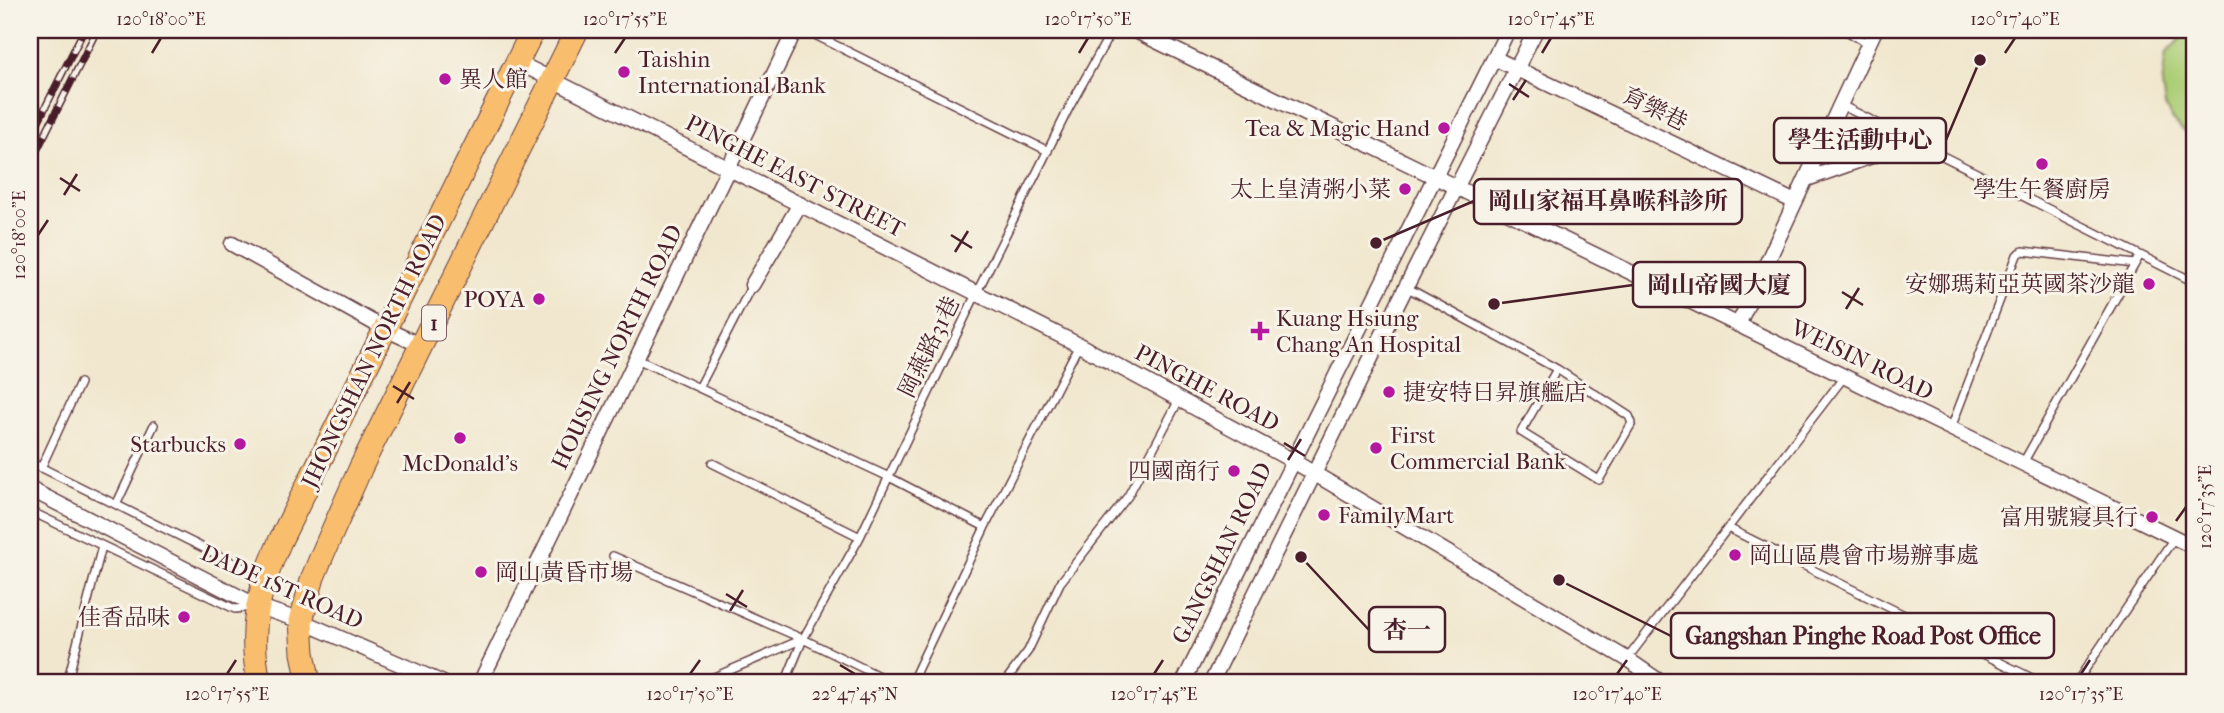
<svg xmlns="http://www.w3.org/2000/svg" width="2224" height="713" font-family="'IM FELL French Canon','Noto Serif TC',serif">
<rect width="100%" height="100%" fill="#f7f3e8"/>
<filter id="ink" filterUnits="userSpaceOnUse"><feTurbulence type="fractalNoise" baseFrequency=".0143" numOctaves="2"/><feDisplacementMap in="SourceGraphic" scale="14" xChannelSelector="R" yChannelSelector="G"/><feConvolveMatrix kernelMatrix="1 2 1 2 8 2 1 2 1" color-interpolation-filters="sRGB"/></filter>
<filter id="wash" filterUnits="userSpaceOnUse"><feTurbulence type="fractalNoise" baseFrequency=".00686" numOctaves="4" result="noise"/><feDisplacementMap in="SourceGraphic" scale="28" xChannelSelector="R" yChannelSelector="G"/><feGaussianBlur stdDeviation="1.57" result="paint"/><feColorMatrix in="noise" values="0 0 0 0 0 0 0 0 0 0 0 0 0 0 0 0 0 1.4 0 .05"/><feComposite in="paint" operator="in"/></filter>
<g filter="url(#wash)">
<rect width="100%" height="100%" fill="#f1e7ce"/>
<path fill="#abcd75" stroke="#7a7650" stroke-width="2" d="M 2190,30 L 2194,30 L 2194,142 L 2171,118 L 2165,106 L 2162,85 L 2166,53 Z"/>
</g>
<g filter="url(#ink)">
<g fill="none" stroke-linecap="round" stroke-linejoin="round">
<defs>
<path id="service" d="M 805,30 L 1048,151
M 1845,30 L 1868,44
M 1841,105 L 2194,282
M 1406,287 L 1557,369 L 1629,416 L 1632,423 L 1599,480 L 1521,432 L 1557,369
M 637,359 L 889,477 L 985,527
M 699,388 L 752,285
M 2191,414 L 2194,462
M 1951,428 L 2017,255 L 2023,251 L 2135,264
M 30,462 L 254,573 L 255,586
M 712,463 L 860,537
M 2023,463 L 2140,255
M 41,468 L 80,383
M 117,503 L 154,425
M 30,511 L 235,609 L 252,607
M 1728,528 L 2042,683
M 613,556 L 803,639 L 893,683
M 1627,659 L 1844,377
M 67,683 L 102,546
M 700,683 L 803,639
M 785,683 L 803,639 L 860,537 L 977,292 L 1070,106 L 1112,30
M 911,683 L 985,527 L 1079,345
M 1004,683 L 1028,651 L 1060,583 L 1128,496 L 1179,400
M 2076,683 L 2174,538"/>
<path id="minor" d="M 1134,30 L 2194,547
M 1494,58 L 1795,202
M 517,62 L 1079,345 L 1293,461 L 1627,659 L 1662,683
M 1807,179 L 1914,141
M 232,244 L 385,329 L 422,346
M 752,285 L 800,204
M 1738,325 L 1875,30
M 30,489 L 257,606 L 301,621 L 443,683
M 480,683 L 795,30
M 1183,683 L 1508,30
M 1211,683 L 1406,287 L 1536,30"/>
<path id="primary" d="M 259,683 C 248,627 258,593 280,541 L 533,30
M 309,683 L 303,653 L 301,621 L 313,577 L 326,546 L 361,467 L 577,30"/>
</defs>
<use href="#service" stroke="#633d43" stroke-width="10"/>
<use href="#minor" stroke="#633d43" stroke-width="17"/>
<use href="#primary" stroke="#633d43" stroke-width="25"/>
<use href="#service" stroke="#fff" stroke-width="7"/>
<use href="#minor" stroke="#fff" stroke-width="14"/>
<use href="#primary" stroke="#f9be6d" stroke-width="23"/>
<defs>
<path id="rail" d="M 30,138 L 84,30
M 30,164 L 97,30"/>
</defs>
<use href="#rail" stroke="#4a1f2b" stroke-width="8"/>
<use href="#rail" stroke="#f7f3e8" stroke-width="5" stroke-dasharray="16" stroke-linecap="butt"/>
</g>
</g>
<path fill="none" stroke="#4a1f2b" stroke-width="2.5" d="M 152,53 L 161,38M 615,53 L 625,38M 1079,53 L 1088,38M 1542,53 L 1551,38M 2005,53 L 2015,38M 1509,84 L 1529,97M 1513,100 L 1526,80M 60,178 L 80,191M 64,195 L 77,174M 38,235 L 48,220M 951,235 L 972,248M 955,252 L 968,231M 1842,292 L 1863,305M 1846,309 L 1859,288M 393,386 L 414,399M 397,403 L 410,382M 1284,443 L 1305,456M 1288,460 L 1301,439M 2176,521 L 2186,507M 726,594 L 747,607M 730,611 L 743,590M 840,665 L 855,674M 227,674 L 236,660M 690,674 L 700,660M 1154,674 L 1163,660M 1617,674 L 1627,660M 2081,674 L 2090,660"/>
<g fill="#b5179e" stroke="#f7f3e8" stroke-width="2.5">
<circle cx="624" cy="72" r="7"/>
<circle cx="445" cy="79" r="7"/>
<circle cx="1444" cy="128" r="7"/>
<circle cx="2042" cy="164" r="7"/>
<circle cx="1405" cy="189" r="7"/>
<circle cx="2149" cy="284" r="7"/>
<circle cx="539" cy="299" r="7"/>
<path d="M1256.5 320.5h7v7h7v7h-7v7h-7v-7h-7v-7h7z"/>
<circle cx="1389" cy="392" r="7"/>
<circle cx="460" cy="438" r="7"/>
<circle cx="240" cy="444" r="7"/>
<circle cx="1376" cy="448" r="7"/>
<circle cx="1234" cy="471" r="7"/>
<circle cx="1324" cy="515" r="7"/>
<circle cx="2152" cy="517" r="7"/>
<circle cx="1735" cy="555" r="7"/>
<circle cx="481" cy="572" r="7"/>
<circle cx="184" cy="617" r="7"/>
</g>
<g text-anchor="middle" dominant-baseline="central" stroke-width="6" stroke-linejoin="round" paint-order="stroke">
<rect fill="#f7f3e8" stroke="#7e5f64" stroke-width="2" x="422" y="305.5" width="24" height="35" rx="5"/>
<g font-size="21" font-weight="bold" fill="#4a1f2b">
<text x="434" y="323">1</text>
</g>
<g font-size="23" fill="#4a1f2b" stroke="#f7f3e8" text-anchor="start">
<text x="638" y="59">Taishin<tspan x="638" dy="26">International Bank</tspan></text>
<text x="459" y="79">異人館</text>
<text x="1430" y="128" text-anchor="end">Tea &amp; Magic Hand</text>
<text x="1391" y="189" text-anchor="end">太上皇清粥小菜</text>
<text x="2042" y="189" text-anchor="middle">學生午餐廚房</text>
<text x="2135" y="284" text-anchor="end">安娜瑪莉亞英國茶沙龍</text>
<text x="525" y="299" text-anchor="end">POYA</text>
<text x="1276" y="318">Kuang Hsiung<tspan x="1276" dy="26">Chang An Hospital</tspan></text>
<text x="1403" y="392">捷安特日昇旗艦店</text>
<text x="1390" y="435">First<tspan x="1390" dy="26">Commercial Bank</tspan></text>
<text x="226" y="444" text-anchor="end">Starbucks</text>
<text x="460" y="463" text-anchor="middle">McDonald's</text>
<text x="1220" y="471" text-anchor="end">四國商行</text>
<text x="1338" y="515">FamilyMart</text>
<text x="2138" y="517" text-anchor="end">富用號寢具行</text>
<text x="1749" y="555">岡山區農會市場辦事處</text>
<text x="495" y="572">岡山黃昏市場</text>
<text x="170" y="617" text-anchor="end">佳香品味</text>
</g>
<g font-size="23" fill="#4a1f2b" stroke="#f7f3e8">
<text transform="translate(1655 109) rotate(26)">育樂巷</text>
<text transform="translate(795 176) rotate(27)">PINGHE EAST STREET</text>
<text transform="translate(617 347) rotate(-64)">HOUSING NORTH ROAD</text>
<text transform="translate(929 347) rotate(-64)">岡燕路31巷</text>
<text transform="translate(374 351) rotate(-64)">JHONGSHAN NORTH ROAD</text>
<text transform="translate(1862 360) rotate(26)">WEISIN ROAD</text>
<text transform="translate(1207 388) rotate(28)">PINGHE ROAD</text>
<text transform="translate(1222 553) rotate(-64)">GANGSHAN ROAD</text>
<text transform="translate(282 587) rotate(24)">DADE 1ST ROAD</text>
</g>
</g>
<path fill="none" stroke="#4a1f2b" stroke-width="2.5" d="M1980 60L1946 140M1376 243L1474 201M1494 304L1633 285M1301 557L1369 630M1559 580L1671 636"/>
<g fill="#4a1f2b" stroke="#f7f3e8" stroke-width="2.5">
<circle cx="1980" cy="60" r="7"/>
<circle cx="1376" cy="243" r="7"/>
<circle cx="1494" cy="304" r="7"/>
<circle cx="1301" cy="557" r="7"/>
<circle cx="1559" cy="580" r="7"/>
</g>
<g fill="#f7f3e8" stroke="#4a1f2b" stroke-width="2.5">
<rect x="1774" y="118" width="172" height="45" rx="7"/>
<rect x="1474" y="179" width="268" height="45" rx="7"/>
<rect x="1633" y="262" width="172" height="45" rx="7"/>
<rect x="1369" y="607" width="76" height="45" rx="7"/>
<rect x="1671" y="613" width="383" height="45" rx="7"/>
</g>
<g font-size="24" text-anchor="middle" font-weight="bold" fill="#4a1f2b">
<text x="1860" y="148">學生活動中心</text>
<text x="1608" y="209">岡山家福耳鼻喉科診所</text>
<text x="1719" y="293">岡山帝國大廈</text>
<text x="1407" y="638">杏一</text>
<text x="1863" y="644">Gangshan Pinghe Road Post Office</text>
</g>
<rect width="2224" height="713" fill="none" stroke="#f7f3e8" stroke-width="77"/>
<rect x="38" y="38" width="2148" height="636" fill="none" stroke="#4a1f2b" stroke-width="2.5"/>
<g font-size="18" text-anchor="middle" fill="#4a1f2b">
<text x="161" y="25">120°18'00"E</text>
<text x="625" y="25">120°17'55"E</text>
<text x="1088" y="25">120°17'50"E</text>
<text x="1551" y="25">120°17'45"E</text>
<text x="2015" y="25">120°17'40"E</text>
<text transform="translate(19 235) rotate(-90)" y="6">120°18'00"E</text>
<text transform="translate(2205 507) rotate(-90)" y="6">120°17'35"E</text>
<text x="227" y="700">120°17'55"E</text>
<text x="690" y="700">120°17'50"E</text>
<text x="855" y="700">22°47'45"N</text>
<text x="1154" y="700">120°17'45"E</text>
<text x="1617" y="700">120°17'40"E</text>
<text x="2081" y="700">120°17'35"E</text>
</g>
</svg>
